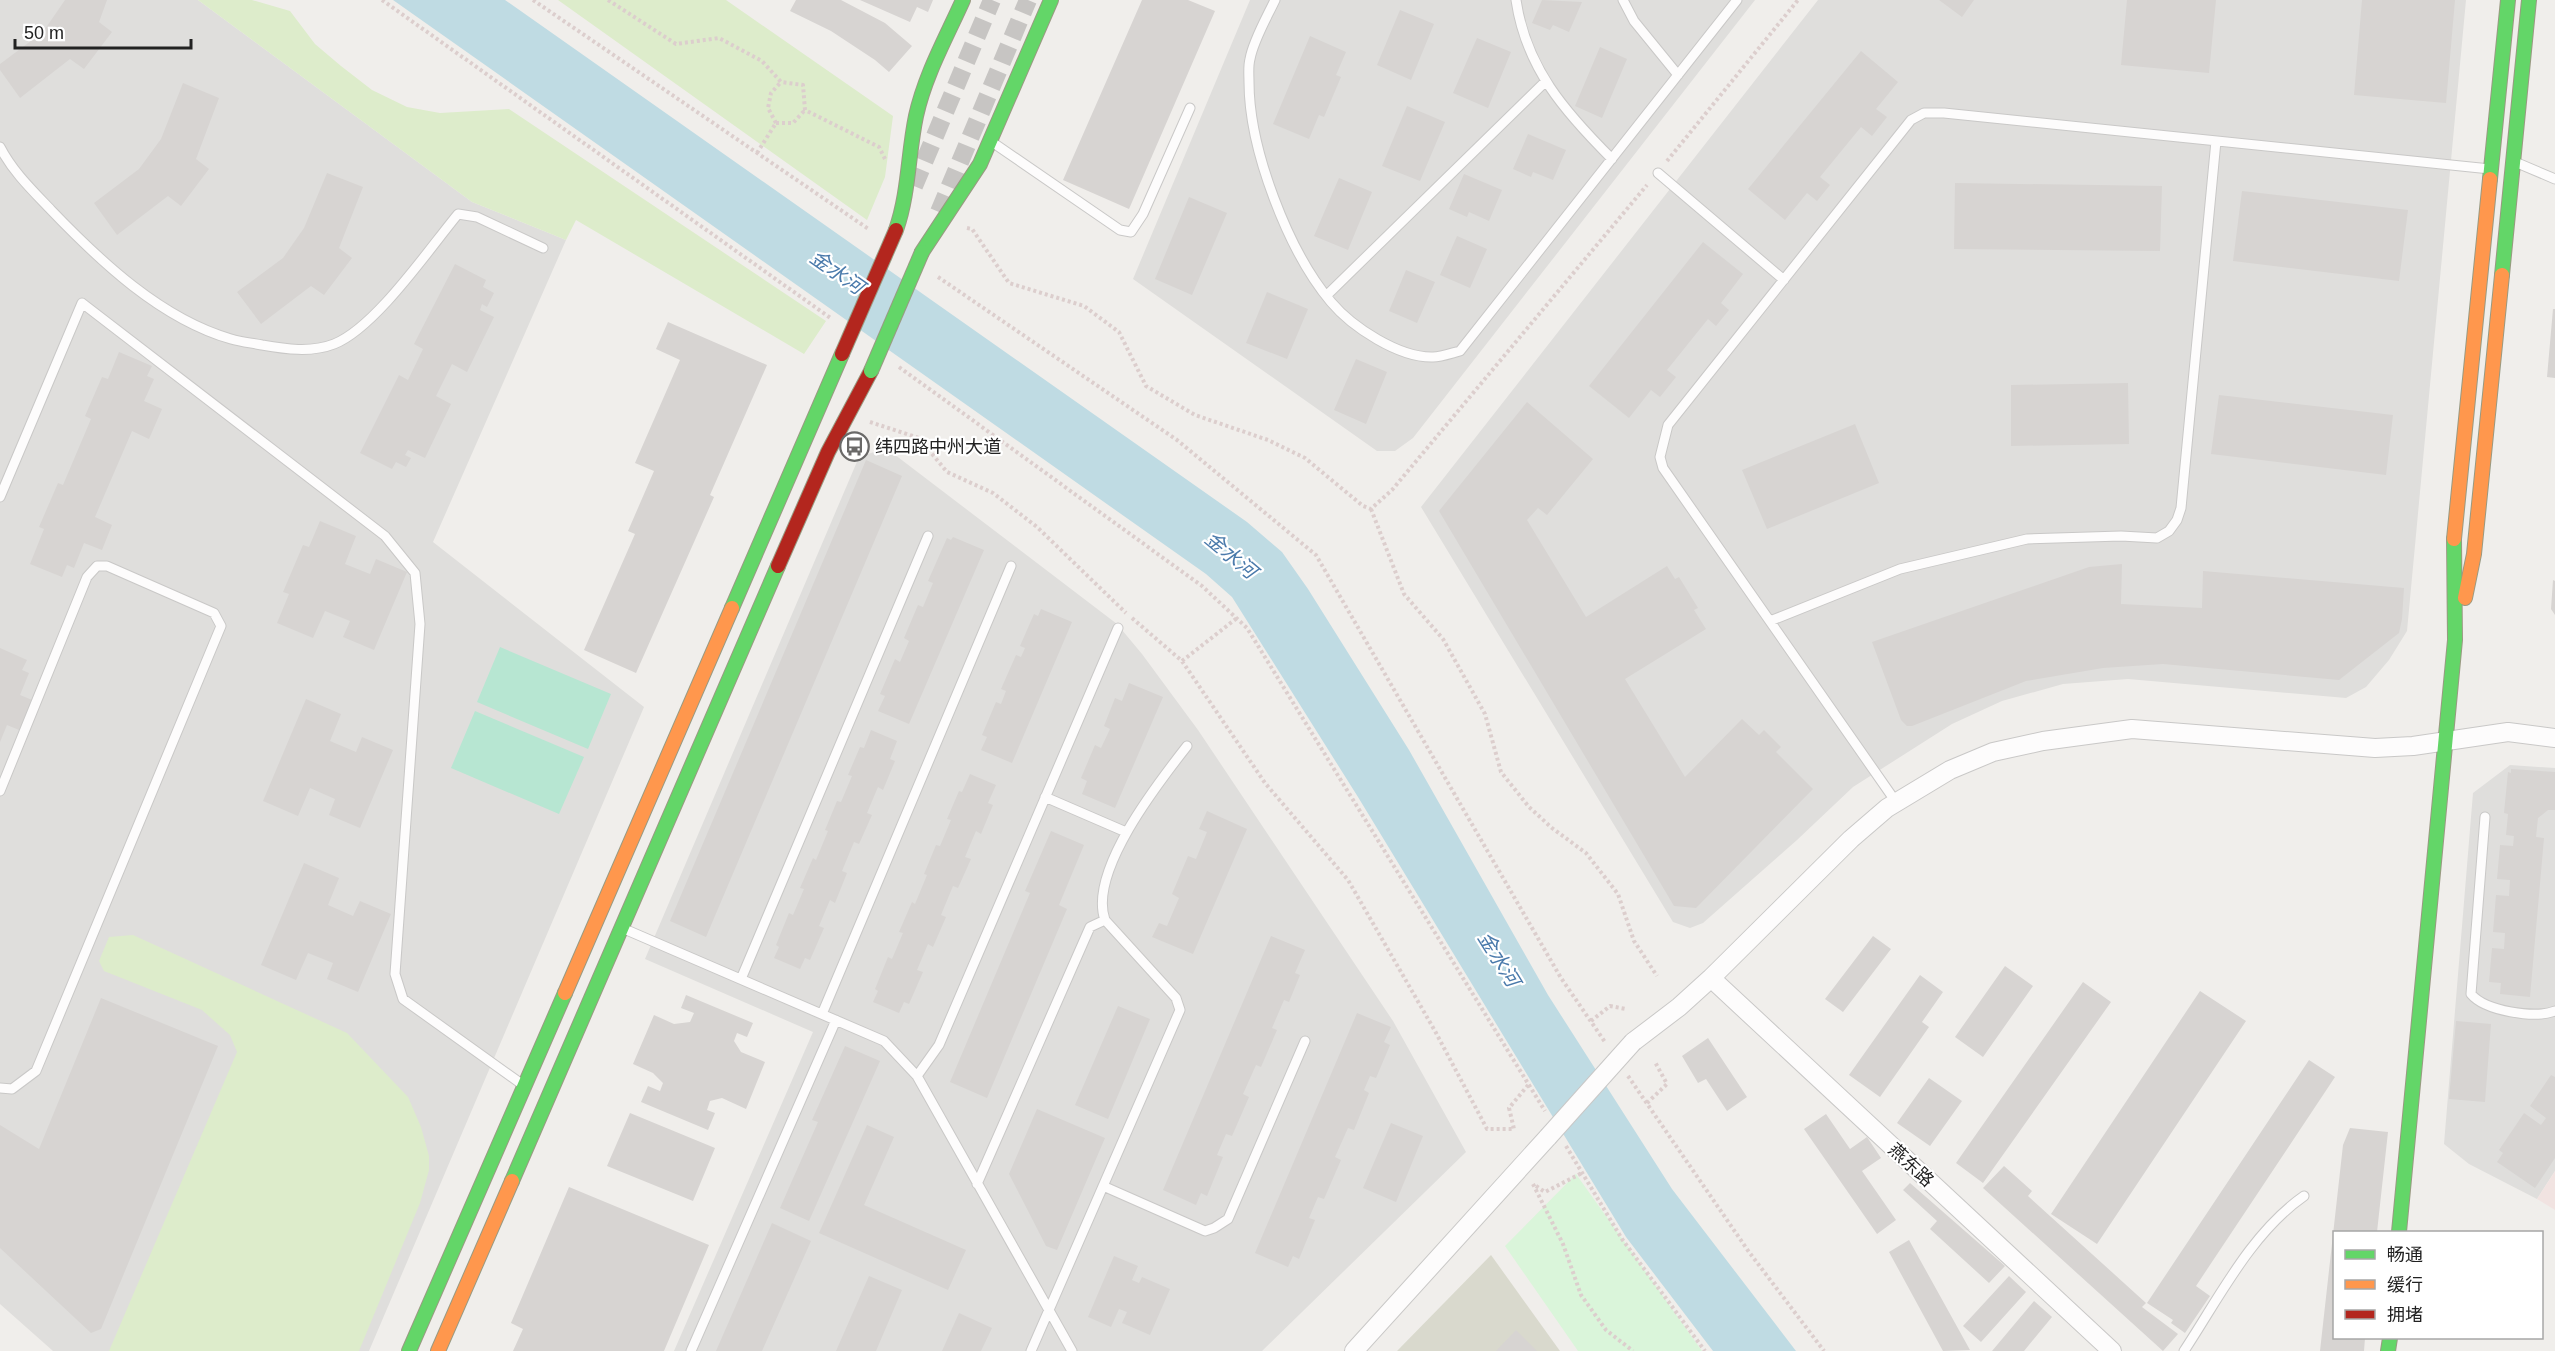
<svg xmlns="http://www.w3.org/2000/svg" width="2555" height="1351" font-family="Arial,'Noto Sans SC',sans-serif">
<rect width="100%" height="100%" fill="#f0eeeb"/>
<path fill="#dfdedc" d="M 0,0 L 198,0 L 472,202 L 566,240 L 433,542 L 644,707 L 369,1351 L 53,1351 L 0,1304 Z
M 1250,0 L 1755,0 L 1413,438 L 1395,451 L 1377,451 L 1133,279 Z
M 1818,0 L 2466,0 L 2407,631 L 2389,660 L 2366,687 L 2346,698 L 2128,679 L 2063,684 L 2002,701 L 1952,724 L 1853,787 L 1797,840 L 1703,923 L 1690,928 L 1673,922 L 1421,507 Z
M 886,448 L 1117,624 L 1142,654 L 1198,730 L 1393,1021 L 1466,1152 L 1262,1351 L 674,1351 L 813,1032 L 645,959 L 859,457 Z
M 2510,765 L 2555,768 L 2555,1171 L 2537,1199 L 2469,1164 L 2444,1144 L 2473,793 Z"/>
<path fill="#f1e3e1" d="M 2555,1171 L 2555,1210 L 2537,1199 Z"/>
<path fill="#d9d9cd" d="M 1491,1255 L 1560,1351 L 1397,1351 Z"/>
<path fill="#ddeccb" d="M 198,0 L 252,0 L 290,11 L 315,44 L 341,66 L 372,90 L 407,107 L 440,113 L 509,109 L 826,321 L 804,354 L 576,220 L 566,240 L 472,202 Z
M 558,0 L 726,0 L 893,116 L 885,177 L 867,220 Z
M 133,935 L 347,1033 L 408,1097 L 421,1127 L 429,1156 L 429,1170 L 420,1203 L 359,1351 L 109,1351 L 237,1052 L 230,1035 L 202,1010 L 104,971 L 99,961 L 109,937 Z"/>
<path fill="#daf5da" d="M 1576,1174 L 1702,1351 L 1578,1351 L 1505,1246 Z"/>
<path fill="#b7e6d2" d="M 500,647 L 611,694 L 588,749 L 477,702 Z
M 475,711 L 584,757 L 559,814 L 451,768 Z"/>
<path fill="#bfdbe3" d="M 393,0 L 505,0 L 1247,522 L 1282,552 L 1308,589 L 1409,750 L 1548,995 L 1672,1189 L 1796,1351 L 1713,1351 L 1626,1237 L 1358,797 L 1232,597 L 1206,574 Z"/>
<path fill="#d7d4d2" d="M 65,0 L 107,0 L 99,22 L 112,32 L 84,69 L 70,59 L 20,98 L 0,70 L 0,64 L 43,32 Z
M 796,0 L 841,0 L 885,23 L 912,46 L 889,72 L 875,60 L 831,31 L 790,11 Z
M 860,0 L 933,0 L 928,12 L 917,7 L 910,22 Z
M 1142,0 L 1188,0 L 1215,11 L 1129,209 L 1063,180 Z
M 1542,0 L 1582,2 L 1569,32 L 1553,25 L 1550,30 L 1532,23 Z
M 1939,0 L 1974,0 L 1962,17 Z
M 2127,0 L 2216,0 L 2209,73 L 2121,65 Z
M 2362,0 L 2455,0 L 2446,103 L 2354,95 Z
M 1400,10 L 1434,24 L 1411,80 L 1377,65 Z
M 1310,36 L 1346,52 L 1336,75 L 1341,77 L 1324,117 L 1319,115 L 1309,139 L 1273,124 Z
M 1477,38 L 1511,52 L 1488,108 L 1453,93 Z
M 1600,47 L 1627,59 L 1602,118 L 1575,106 Z
M 1861,51 L 1898,82 L 1876,109 L 1887,117 L 1872,136 L 1861,127 L 1820,177 L 1830,185 L 1817,201 L 1807,193 L 1785,220 L 1748,189 Z
M 183,83 L 219,98 L 196,159 L 209,169 L 181,206 L 168,196 L 117,235 L 94,203 L 139,169 L 161,139 Z
M 1407,106 L 1445,122 L 1420,181 L 1382,166 Z
M 1528,134 L 1566,150 L 1553,180 L 1533,172 L 1531,177 L 1513,169 Z
M 327,173 L 363,187 L 339,248 L 352,258 L 324,295 L 311,286 L 261,324 L 237,292 L 283,258 L 304,228 Z
M 1464,174 L 1502,190 L 1489,221 L 1469,212 L 1467,217 L 1449,209 Z
M 1339,178 L 1372,192 L 1348,250 L 1314,236 Z
M 1955,183 L 2162,186 L 2160,251 L 1954,249 Z
M 2242,191 L 2408,210 L 2399,281 L 2233,261 Z
M 1189,197 L 1227,213 L 1192,295 L 1155,279 Z
M 1457,236 L 1487,249 L 1470,288 L 1440,275 Z
M 1703,242 L 1743,274 L 1721,303 L 1729,310 L 1716,326 L 1708,319 L 1667,370 L 1676,377 L 1660,397 L 1651,390 L 1629,418 L 1589,386 Z
M 455,264 L 486,280 L 483,287 L 494,293 L 487,307 L 482,304 L 480,310 L 494,317 L 467,372 L 452,364 L 436,396 L 451,404 L 425,458 L 408,450 L 405,455 L 411,458 L 406,467 L 396,462 L 392,469 L 360,453 L 399,375 L 408,380 L 423,349 L 414,344 Z
M 1406,270 L 1435,282 L 1417,323 L 1389,311 Z
M 1267,292 L 1308,309 L 1287,359 L 1246,343 Z
M 2553,309 L 2555,309 L 2555,378 L 2547,377 Z
M 668,322 L 767,365 L 710,495 L 714,497 L 636,673 L 584,650 L 635,534 L 628,531 L 654,471 L 635,463 L 680,360 L 656,349 Z
M 119,352 L 152,366 L 147,376 L 154,379 L 144,401 L 162,409 L 149,439 L 132,431 L 95,517 L 112,525 L 102,550 L 84,543 L 74,568 L 67,565 L 62,577 L 30,564 L 44,529 L 39,527 L 58,483 L 63,485 L 91,419 L 85,416 L 102,377 L 108,379 Z
M 1356,359 L 1387,372 L 1366,424 L 1334,410 Z
M 2128,383 L 2129,444 L 2011,446 L 2011,385 Z
M 2219,395 L 2393,415 L 2386,475 L 2211,454 Z
M 1527,402 L 1593,459 L 1547,515 L 1538,508 L 1527,520 L 1586,617 L 1667,566 L 1675,579 L 1679,577 L 1698,608 L 1694,610 L 1706,629 L 1625,679 L 1685,777 L 1742,719 L 1759,735 L 1764,730 L 1781,747 L 1776,752 L 1813,789 L 1696,908 L 1674,906 L 1439,511 Z
M 1855,424 L 1879,483 L 1767,529 L 1742,470 Z
M 866,460 L 902,476 L 706,937 L 670,921 Z
M 320,521 L 356,536 L 345,564 L 370,574 L 376,559 L 407,572 L 374,650 L 343,637 L 350,621 L 325,611 L 313,638 L 277,623 L 289,594 L 283,592 L 303,545 L 309,547 Z
M 953,537 L 984,550 L 909,724 L 878,711 L 885,696 L 880,694 L 895,659 L 900,662 L 909,641 L 904,638 L 918,605 L 923,607 L 933,583 L 928,581 L 947,538 L 951,540 Z
M 2122,564 L 2121,604 L 2202,608 L 2203,571 L 2404,588 L 2402,619 L 2399,633 L 2339,680 L 2163,664 L 2103,668 L 2026,681 L 1912,726 L 1907,726 L 1901,720 L 1872,642 L 2089,567 Z
M 2553,580 L 2555,581 L 2555,615 L 2551,609 Z
M 1041,609 L 1072,622 L 1012,763 L 981,750 L 987,737 L 982,735 L 996,702 L 1001,704 L 1006,691 L 1001,689 L 1016,655 L 1021,657 L 1025,648 L 1020,646 L 1034,614 L 1038,616 Z
M 0,648 L 27,660 L 22,670 L 29,673 L 20,695 L 37,702 L 24,732 L 7,725 L 0,742 Z
M 1129,683 L 1163,697 L 1115,808 L 1082,794 L 1087,781 L 1081,778 L 1095,745 L 1101,748 L 1110,729 L 1104,726 L 1115,698 L 1122,701 Z
M 306,699 L 341,714 L 330,741 L 356,752 L 362,737 L 393,750 L 360,828 L 329,815 L 335,799 L 310,788 L 298,816 L 263,801 Z
M 871,730 L 897,741 L 890,759 L 895,761 L 883,790 L 878,787 L 867,813 L 872,815 L 859,844 L 854,842 L 842,871 L 847,873 L 835,903 L 830,900 L 819,926 L 824,928 L 810,960 L 805,958 L 800,969 L 774,958 L 779,947 L 776,945 L 789,913 L 793,915 L 804,889 L 800,888 L 813,858 L 816,860 L 828,831 L 825,830 L 837,801 L 841,802 L 852,776 L 848,775 L 860,747 L 864,748 Z
M 2511,769 L 2555,772 L 2555,810 L 2548,810 L 2538,818 L 2536,837 L 2544,838 L 2530,997 L 2500,994 L 2501,983 L 2489,982 L 2492,948 L 2504,949 L 2505,933 L 2493,932 L 2496,895 L 2509,896 L 2510,880 L 2497,879 L 2500,845 L 2513,846 L 2514,836 L 2506,835 L 2508,814 L 2504,813 L 2508,772 L 2511,773 Z
M 970,774 L 996,785 L 988,803 L 993,805 L 981,834 L 976,831 L 965,857 L 971,859 L 958,888 L 953,886 L 941,915 L 946,917 L 933,947 L 928,944 L 917,970 L 923,972 L 909,1004 L 904,1002 L 899,1013 L 873,1002 L 878,991 L 875,989 L 888,957 L 892,959 L 903,933 L 899,932 L 912,902 L 915,904 L 927,875 L 924,874 L 936,845 L 940,846 L 951,820 L 947,819 L 959,791 L 962,792 Z
M 1207,811 L 1247,829 L 1193,954 L 1152,937 L 1159,923 L 1167,926 L 1179,898 L 1172,894 L 1188,856 L 1196,859 L 1207,832 L 1199,829 Z
M 1051,831 L 1084,845 L 1059,905 L 1067,909 L 987,1098 L 950,1082 L 1030,893 L 1025,891 Z
M 304,863 L 339,878 L 328,905 L 353,916 L 360,901 L 391,914 L 358,992 L 327,979 L 333,963 L 308,953 L 296,980 L 261,965 Z
M 1271,936 L 1305,950 L 1295,973 L 1300,975 L 1289,1002 L 1284,1000 L 1272,1028 L 1277,1030 L 1261,1067 L 1256,1065 L 1243,1094 L 1249,1097 L 1232,1136 L 1226,1134 L 1217,1155 L 1223,1157 L 1207,1196 L 1201,1193 L 1196,1205 L 1163,1190 Z
M 1873,936 L 1891,949 L 1843,1012 L 1825,999 Z
M 2005,966 L 2033,986 L 1983,1057 L 1955,1037 Z
M 1920,975 L 1943,992 L 1922,1022 L 1929,1027 L 1880,1097 L 1849,1075 Z
M 2083,982 L 2111,1002 L 1983,1183 L 1956,1163 Z
M 2200,991 L 2246,1021 L 2097,1244 L 2051,1214 Z
M 686,995 L 753,1023 L 747,1037 L 737,1033 L 734,1041 L 741,1052 L 765,1062 L 746,1109 L 722,1098 L 710,1101 L 707,1110 L 715,1113 L 708,1130 L 641,1102 L 648,1086 L 660,1091 L 663,1083 L 653,1073 L 633,1064 L 654,1015 L 674,1024 L 690,1022 L 694,1013 L 681,1008 Z
M 101,998 L 218,1046 L 101,1329 L 91,1333 L 0,1248 L 0,1125 L 39,1149 Z
M 1118,1006 L 1150,1019 L 1108,1119 L 1075,1105 Z
M 1357,1013 L 1391,1027 L 1384,1042 L 1390,1045 L 1376,1078 L 1370,1076 L 1364,1090 L 1369,1093 L 1354,1130 L 1348,1128 L 1335,1157 L 1341,1160 L 1324,1199 L 1318,1197 L 1309,1218 L 1315,1220 L 1299,1259 L 1293,1256 L 1288,1267 L 1255,1253 Z
M 2456,1021 L 2491,1024 L 2485,1102 L 2449,1099 Z
M 1708,1038 L 1747,1097 L 1727,1111 L 1706,1079 L 1698,1083 L 1682,1056 Z
M 845,1046 L 880,1061 L 809,1221 L 780,1208 L 818,1122 L 812,1120 Z
M 2309,1060 L 2335,1077 L 2196,1286 L 2210,1296 L 2185,1333 L 2171,1323 L 2173,1320 L 2147,1303 Z
M 2551,1075 L 2555,1077 L 2555,1158 L 2535,1188 L 2497,1162 L 2503,1153 L 2499,1150 L 2524,1113 L 2541,1125 L 2546,1118 L 2530,1106 Z
M 1929,1078 L 1962,1101 L 1930,1146 L 1897,1123 Z
M 1037,1109 L 1105,1138 L 1057,1250 L 1046,1246 L 1009,1174 Z
M 630,1113 L 715,1148 L 693,1201 L 607,1166 Z
M 1826,1114 L 1850,1149 L 1867,1137 L 1881,1158 L 1862,1171 L 1896,1220 L 1877,1234 L 1804,1129 Z
M 1391,1123 L 1423,1136 L 1396,1202 L 1363,1188 Z
M 867,1125 L 894,1137 L 864,1205 L 966,1250 L 948,1290 L 819,1233 Z
M 2350,1128 L 2388,1132 L 2377,1232 L 2334,1232 L 2334,1338 L 2365,1338 L 2364,1351 L 2320,1351 L 2343,1145 Z
M 2004,1166 L 2032,1191 L 2028,1196 L 2146,1303 L 2142,1307 L 2178,1334 L 2163,1351 L 1983,1188 Z
M 1910,1183 L 2005,1266 L 1989,1283 L 1930,1229 L 1937,1221 L 1903,1190 Z
M 569,1187 L 709,1245 L 664,1351 L 513,1351 L 523,1329 L 511,1323 Z
M 772,1223 L 811,1241 L 762,1351 L 716,1351 Z
M 1909,1240 L 1970,1350 L 1943,1351 L 1889,1252 Z
M 1114,1256 L 1138,1266 L 1132,1280 L 1139,1283 L 1142,1277 L 1170,1289 L 1150,1335 L 1122,1323 L 1127,1312 L 1119,1309 L 1111,1327 L 1088,1317 Z
M 869,1276 L 902,1290 L 876,1351 L 836,1351 Z
M 2009,1276 L 2026,1292 L 1981,1342 L 1963,1326 Z
M 2034,1301 L 2052,1317 L 2024,1351 L 1992,1351 Z
M 959,1313 L 992,1328 L 981,1351 L 942,1351 Z
M 1516,1330 L 1537,1351 L 1496,1351 Z"/>
<g fill="none" stroke-linecap="round" stroke-linejoin="round">
<path stroke="#c7c5c3" stroke-width="18" stroke-dasharray="18 9" stroke-linecap="butt" d="M 914,186 L 992,0
M 939,212 L 1028,0"/>
<defs>
<path id="lane" d="M 1275,0 C 1267,17 1253,41 1250,59 C 1248,66 1249,75 1249,82 C 1249,149 1288,251 1331,302 C 1352,327 1399,358 1433,357 C 1441,357 1452,353 1460,351 L 1737,0
M 1516,0 C 1526,68 1565,112 1612,159
M 1623,0 L 1634,21 L 1678,75
M 992,142 L 1120,230 L 1131,232 L 1143,214 L 1190,108
M 0,147 C 13,172 32,190 51,210 C 100,261 161,319 231,339 C 241,342 252,343 262,345 C 285,349 311,353 334,344 C 375,328 429,249 458,214 L 477,217 L 543,248
M 2515,162 L 2555,179
M 1658,173 L 1784,280
M 1327,295 L 1546,81
M 0,497 L 82,303 L 385,536 L 415,573 L 420,624 L 395,974 L 403,999 L 523,1085
M 1770,621 L 1900,569 L 2027,539 L 2121,536 L 2157,538 L 2169,531 L 2177,520 L 2181,508 L 2216,141
M 0,791 L 87,577 L 97,566 L 107,566 L 214,613 L 221,626 L 36,1071 L 12,1089 L 0,1088
M 1045,797 L 1126,832
M 1896,802 L 1663,468 L 1660,457 L 1668,425 L 1911,120 L 1924,113 L 1944,113 L 2490,169
M 2485,817 L 2471,994 C 2485,1011 2535,1019 2555,1011
M 622,928 L 884,1041 L 917,1076 L 1072,1351
M 741,979 L 928,536
M 822,1014 L 1011,566
M 917,1076 L 939,1045 L 1118,628
M 977,1184 L 1090,927 L 1105,920
M 1103,1186 L 1205,1231 L 1214,1228 L 1228,1219 L 1305,1041
M 691,1351 L 836,1020
M 1031,1351 L 1180,1010 L 1176,998 L 1105,920 C 1088,872 1158,783 1187,746
M 2184,1351 C 2219,1298 2251,1233 2304,1196"/>
<path id="street" d="M 1711,978 L 2112,1351
M 1633,1042 L 1679,1007 L 1711,978 L 1851,839 L 1887,808 L 1950,770 L 1993,752 L 2043,741 L 2132,729 L 2375,748 L 2413,746 L 2508,732 L 2555,738
M 1354,1351 L 1548,1137"/>
<path id="fast" d="M 2490,179 L 2508,0
M 896,230 C 909,193 908,154 916,116 C 925,75 946,38 963,0
M 922,252 L 980,164 L 1051,0
M 2502,275 L 2529,0
M 732,608 L 842,354
M 512,1181 L 778,566
M 2399,1232 L 2455,640 L 2454,539
M 409,1351 L 565,993
M 2388,1351 L 2390,1338"/>
<path id="slow" d="M 2454,539 L 2490,179
M 2465,598 L 2474,554 L 2502,275
M 565,993 L 732,608
M 438,1351 L 512,1181"/>
<path id="jam" d="M 778,566 L 828,452 L 871,371"/>
</defs>
<use href="#lane" stroke="#c9c8c7" stroke-width="11"/>
<use href="#street" stroke="#c9c8c7" stroke-width="20"/>
<use href="#fast" stroke="#999a82" stroke-width="16"/>
<use href="#slow" stroke="#999a82" stroke-width="16"/>
<use href="#jam" stroke="#999a82" stroke-width="16"/>
<path stroke="#dccecd" stroke-width="4" stroke-dasharray="3 3" stroke-linecap="butt" d="M 382,0 L 832,319
M 533,0 L 870,230
M 608,0 L 676,44 L 719,38 L 762,61 L 781,82 L 803,85 L 805,110 L 879,147 L 885,159
M 776,123 L 768,108 L 771,93 L 781,82
M 776,123 L 793,123 L 805,110
M 757,153 L 776,123
M 1667,161 L 1798,0
M 967,228 L 972,229 L 1009,283 L 1084,306 L 1119,332 L 1146,386 L 1195,415 L 1268,440 L 1305,458 L 1363,506 L 1371,509 L 1392,490 L 1647,185
M 938,277 L 1177,440 L 1316,555 L 1561,978 L 1605,1042
M 899,367 L 1202,586 L 1247,628 L 1545,1111
M 870,422 L 919,438 L 947,472 L 993,493 L 1037,527 L 1126,613
M 1371,509 L 1404,594 L 1443,639 L 1485,714 L 1501,772 L 1529,807 L 1552,828 L 1586,853 L 1618,894 L 1634,941 L 1657,976
M 1132,618 L 1182,661 L 1265,783 L 1348,880 L 1435,1031 L 1487,1129 L 1514,1129 L 1509,1108 L 1529,1084
M 1182,661 L 1237,618
M 1591,1021 L 1610,1006 L 1626,1009
M 1628,1076 L 1749,1252 L 1824,1351
M 1647,1103 L 1667,1084 L 1655,1062
M 1566,1146 L 1622,1239 L 1705,1351
M 1533,1184 L 1563,1244 L 1581,1295 L 1606,1330 L 1633,1351
M 1536,1186 L 1545,1192 L 1582,1173"/>
<use href="#lane" stroke="#fdfcfc" stroke-width="9"/>
<use href="#street" stroke="#fdfcfc" stroke-width="18"/>
<use href="#fast" stroke="#63d668" stroke-width="14"/>
<use href="#slow" stroke="#ff974d" stroke-width="14"/>
<use href="#jam" stroke="#b3261e" stroke-width="14"/>
<defs>
<path id="street-bridge" d="M 1548,1137 L 1633,1042"/>
<path id="fast-bridge" d="M 871,371 L 922,252"/>
<path id="jam-bridge" d="M 842,354 L 896,230"/>
</defs>
<use href="#street-bridge" stroke="#c9c8c7" stroke-width="20" stroke-linecap="butt"/>
<use href="#fast-bridge" stroke="#999a82" stroke-width="16" stroke-linecap="butt"/>
<use href="#jam-bridge" stroke="#999a82" stroke-width="16" stroke-linecap="butt"/>
<use href="#street-bridge" stroke="#fdfcfc" stroke-width="18"/>
<use href="#fast-bridge" stroke="#63d668" stroke-width="14"/>
<use href="#jam-bridge" stroke="#b3261e" stroke-width="14"/>
</g>
<defs>
<symbol id="bus-ring" viewBox="-11 -11 22 22"><circle r="9.5" fill="#fff" stroke="#6a6968" stroke-width="1.5"/><path d="M-5-6H5V4H4V6H2V4H-2V6H-4V4H-5ZM-3.5-4V0h7V-4ZM-3.5 1.2v1.5H-2V1.2ZM2 1.2v1.5H3.5V1.2Z" fill="#6a6968"/></symbol>
</defs>
<g fill-rule="evenodd">
<use href="#bus-ring" x="838" y="430" width="33" height="33"/>
</g>
<g text-anchor="middle" dominant-baseline="central" stroke-width="4.5" stroke-linejoin="round" paint-order="stroke">
<g font-size="18" fill="#222" stroke="#fff" text-anchor="start">
<text x="875" y="447">纬四路中州大道</text>
</g>
<g font-size="18" fill="#222" stroke="#fff">
<text transform="translate(1911 1165) rotate(43)">燕东路</text>
</g>
<g font-size="20" font-style="italic" fill="#4a7aab" stroke="#fff">
<text transform="translate(837 272) rotate(35)">金水河</text>
<text transform="translate(1231 555) rotate(40)">金水河</text>
<text transform="translate(1499 959) rotate(58)">金水河</text>
</g>
</g>
<rect x="2333" y="1231" width="210" height="108" fill="#ffffff" stroke="#a7a7a7" stroke-width="1.5"/>
<rect x="2345" y="1250" width="30" height="9" fill="#63d668" stroke="#a7a7a7" stroke-width="1.5"/>
<text x="2387" y="1261" font-size="18" fill="#222222">畅通</text>
<rect x="2345" y="1280" width="30" height="9" fill="#ff974d" stroke="#a7a7a7" stroke-width="1.5"/>
<text x="2387" y="1291" font-size="18" fill="#222222">缓行</text>
<rect x="2345" y="1310" width="30" height="9" fill="#b3261e" stroke="#a7a7a7" stroke-width="1.5"/>
<text x="2387" y="1321" font-size="18" fill="#222222">拥堵</text>
<path d="M15 39v9h176v-9" fill="none" stroke="#222222" stroke-width="3"/>
<text x="24" y="39" font-size="18" fill="#222222" stroke="#ffffff" stroke-width="4.5" paint-order="stroke">50 m</text>
</svg>
